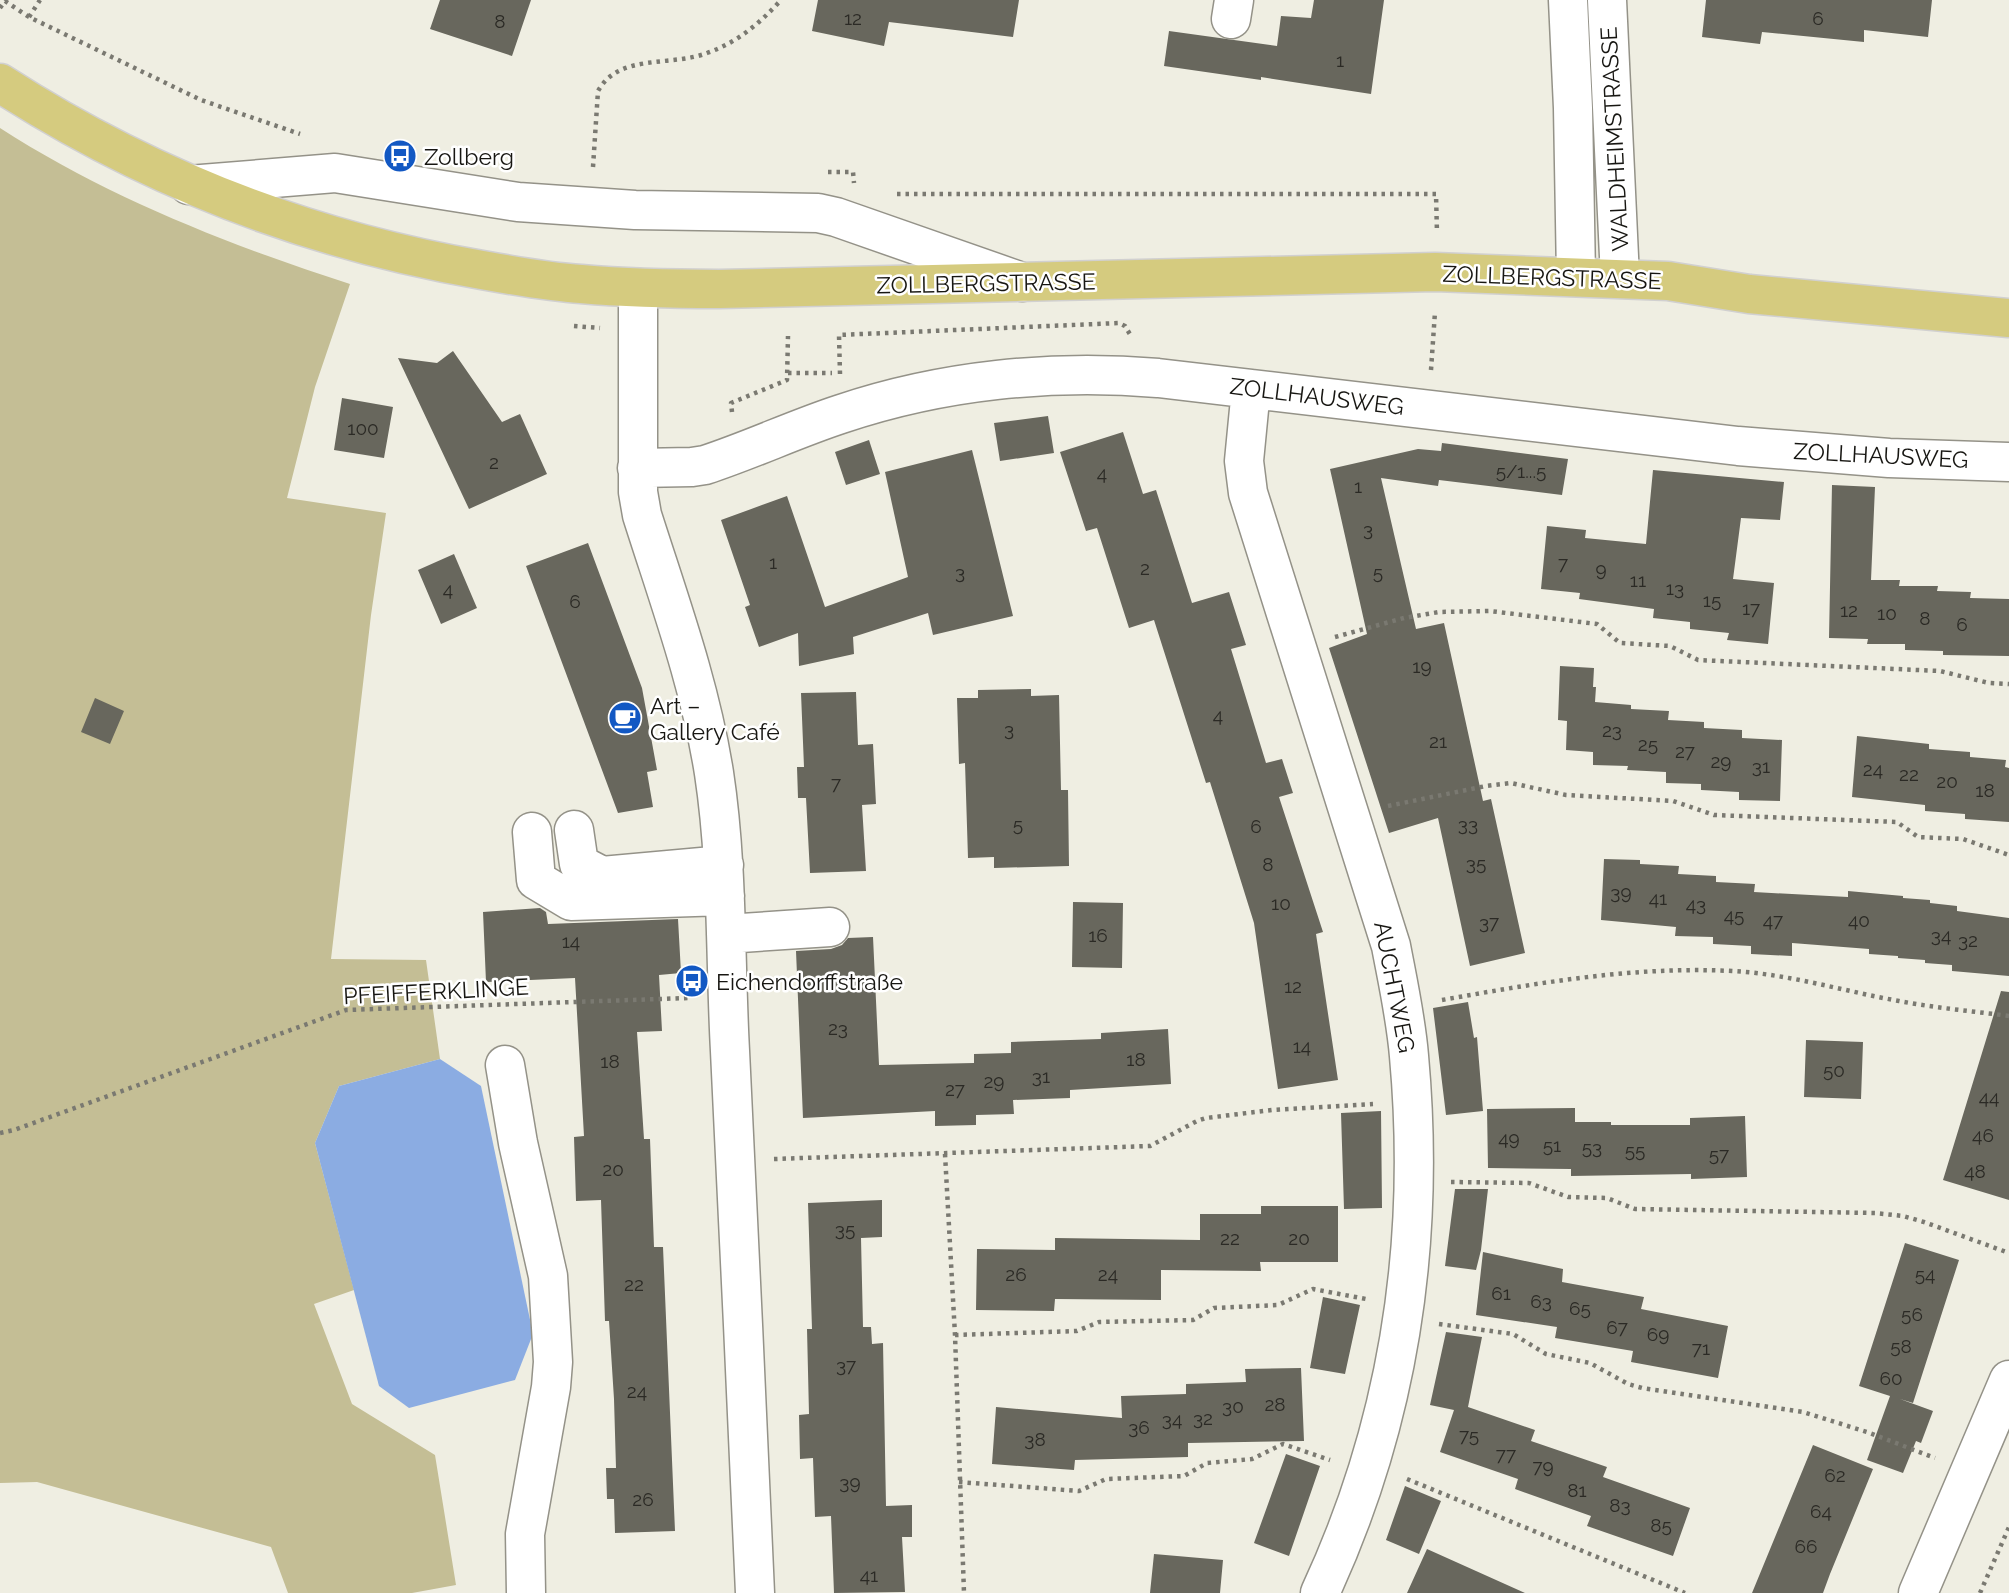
<svg xmlns="http://www.w3.org/2000/svg" width="2009" height="1593" font-family="Raleway,sans-serif">
<rect width="100%" height="100%" fill="#efeee2"/>
<path fill="#c4be95" d="M 0,128 C 107,197 229,245 350,284 L 315,387 L 287,498 L 386,513 L 371,615 L 331,959 L 426,960 L 440,1059 L 339,1086 L 315,1143 L 354,1290 L 314,1304 L 352,1404 L 435,1455 L 456,1585 L 412,1593 L 288,1593 L 271,1547 L 37,1482 L 0,1483 Z"/>
<path fill="#8bace2" d="M 440,1059 L 481,1086 L 533,1334 L 515,1380 L 409,1408 L 379,1386 L 315,1143 L 339,1086 Z"/>
<path fill="#68675d" d="M 440,0 L 531,0 L 512,56 L 430,29 Z
M 818,0 L 1019,0 L 1013,37 L 889,22 L 884,46 L 812,31 Z
M 1314,0 L 1384,0 L 1371,94 L 1261,77 L 1261,80 L 1164,66 L 1169,31 L 1277,46 L 1281,16 L 1311,18 Z
M 1706,0 L 1932,0 L 1928,37 L 1864,30 L 1864,42 L 1762,32 L 1760,44 L 1702,37 Z
M 453,351 L 502,422 L 520,414 L 547,474 L 469,509 L 398,358 L 437,363 Z
M 342,398 L 393,407 L 384,458 L 334,450 Z
M 1048,416 L 1054,453 L 1000,461 L 994,423 Z
M 1123,432 L 1143,494 L 1156,490 L 1192,603 L 1229,592 L 1246,645 L 1231,649 L 1266,763 L 1282,759 L 1293,793 L 1279,797 L 1323,932 L 1316,934 L 1338,1080 L 1278,1089 L 1254,923 L 1210,782 L 1206,783 L 1154,620 L 1129,628 L 1097,528 L 1086,531 L 1060,452 Z
M 869,440 L 880,474 L 846,485 L 835,452 Z
M 1442,443 L 1568,459 L 1562,495 L 1439,480 L 1438,486 L 1381,478 L 1416,629 L 1444,623 L 1483,801 L 1491,799 L 1525,953 L 1470,966 L 1438,818 L 1389,833 L 1329,648 L 1367,634 L 1330,469 L 1418,449 L 1441,451 Z
M 972,450 L 1013,616 L 933,635 L 928,613 L 853,637 L 854,654 L 799,666 L 798,633 L 759,647 L 745,607 L 750,605 L 721,520 L 787,496 L 825,607 L 908,577 L 885,472 Z
M 1653,470 L 1784,482 L 1780,520 L 1741,518 L 1733,579 L 1774,583 L 1768,644 L 1727,640 L 1729,633 L 1690,629 L 1690,622 L 1653,618 L 1654,609 L 1579,599 L 1580,593 L 1541,589 L 1547,526 L 1586,530 L 1585,538 L 1646,544 Z
M 1832,485 L 1875,487 L 1871,580 L 1900,580 L 1899,586 L 1938,586 L 1937,591 L 1971,592 L 1970,598 L 2009,599 L 2009,656 L 1943,655 L 1943,651 L 1905,650 L 1905,644 L 1867,644 L 1868,639 L 1829,638 Z
M 588,543 L 642,688 L 657,770 L 647,772 L 653,807 L 618,813 L 526,566 Z
M 454,554 L 477,608 L 441,624 L 418,570 Z
M 1560,666 L 1594,668 L 1593,687 L 1596,687 L 1595,702 L 1631,705 L 1631,709 L 1669,711 L 1668,720 L 1704,722 L 1704,728 L 1742,730 L 1742,738 L 1782,740 L 1780,801 L 1739,800 L 1739,792 L 1701,790 L 1701,784 L 1666,783 L 1666,772 L 1627,770 L 1628,766 L 1593,765 L 1593,752 L 1566,750 L 1567,721 L 1558,720 Z
M 1031,689 L 1031,696 L 1059,695 L 1061,790 L 1068,790 L 1069,866 L 994,868 L 994,857 L 968,858 L 965,763 L 959,764 L 957,698 L 978,698 L 978,690 Z
M 856,692 L 858,745 L 873,744 L 876,804 L 862,805 L 866,871 L 810,873 L 806,798 L 798,798 L 797,767 L 804,767 L 801,693 Z
M 95,698 L 124,711 L 110,744 L 81,732 Z
M 1857,736 L 1929,744 L 1929,749 L 1970,752 L 1970,757 L 2006,760 L 2005,767 L 2009,768 L 2009,822 L 1965,819 L 1965,814 L 1925,811 L 1925,805 L 1852,797 Z
M 1604,859 L 1640,860 L 1640,864 L 1679,866 L 1678,874 L 1716,876 L 1716,882 L 1755,884 L 1754,892 L 1848,897 L 1848,891 L 1903,896 L 1903,898 L 1930,900 L 1930,903 L 1957,906 L 1957,911 L 2009,918 L 2009,976 L 1952,971 L 1952,965 L 1925,963 L 1925,960 L 1898,958 L 1898,956 L 1869,954 L 1869,949 L 1792,943 L 1792,956 L 1751,954 L 1751,946 L 1713,944 L 1713,937 L 1675,936 L 1676,927 L 1601,920 Z
M 1073,902 L 1123,903 L 1122,968 L 1072,967 Z
M 540,908 L 546,912 L 548,924 L 678,919 L 681,973 L 659,975 L 662,1031 L 637,1032 L 644,1139 L 650,1139 L 654,1247 L 663,1247 L 675,1531 L 615,1533 L 614,1499 L 607,1499 L 606,1468 L 616,1468 L 614,1399 L 609,1321 L 605,1321 L 601,1200 L 576,1201 L 574,1137 L 584,1136 L 575,978 L 486,982 L 483,912 Z
M 873,937 L 879,1065 L 974,1063 L 974,1054 L 1011,1053 L 1011,1042 L 1101,1039 L 1101,1033 L 1168,1029 L 1171,1084 L 1070,1090 L 1070,1098 L 1013,1100 L 1014,1114 L 976,1115 L 976,1125 L 935,1126 L 935,1111 L 803,1118 L 796,951 L 831,949 L 842,945 L 848,938 Z
M 2001,991 L 2009,992 L 2009,1200 L 1943,1180 Z
M 1468,1002 L 1474,1038 L 1477,1037 L 1483,1111 L 1446,1115 L 1433,1008 Z
M 1806,1040 L 1863,1042 L 1861,1099 L 1804,1097 Z
M 1575,1108 L 1575,1122 L 1611,1122 L 1611,1125 L 1690,1125 L 1690,1118 L 1745,1116 L 1747,1177 L 1691,1179 L 1691,1174 L 1571,1176 L 1571,1169 L 1488,1168 L 1487,1109 Z
M 1381,1111 L 1382,1208 L 1344,1209 L 1341,1113 Z
M 1455,1189 L 1488,1189 L 1481,1250 L 1476,1270 L 1445,1266 Z
M 882,1200 L 882,1237 L 861,1238 L 863,1327 L 871,1327 L 872,1344 L 883,1343 L 886,1506 L 912,1505 L 912,1537 L 902,1537 L 905,1592 L 834,1593 L 831,1516 L 815,1517 L 813,1458 L 800,1459 L 799,1415 L 809,1414 L 807,1329 L 812,1329 L 808,1203 Z
M 1261,1206 L 1338,1206 L 1338,1262 L 1260,1262 L 1261,1271 L 1161,1270 L 1161,1300 L 1055,1299 L 1054,1311 L 976,1310 L 977,1249 L 1055,1250 L 1055,1238 L 1200,1240 L 1200,1214 L 1261,1214 Z
M 1905,1243 L 1959,1260 L 1913,1403 L 1900,1399 L 1933,1411 L 1921,1443 L 1916,1441 L 1903,1473 L 1867,1460 L 1890,1396 L 1859,1386 Z
M 1483,1252 L 1563,1269 L 1562,1282 L 1644,1297 L 1641,1309 L 1728,1326 L 1718,1378 L 1631,1362 L 1633,1351 L 1555,1338 L 1557,1327 L 1476,1315 Z
M 1323,1297 L 1360,1305 L 1345,1374 L 1310,1368 Z
M 1446,1332 L 1482,1337 L 1468,1407 L 1535,1430 L 1531,1441 L 1607,1467 L 1603,1477 L 1690,1508 L 1673,1556 L 1587,1526 L 1591,1516 L 1515,1489 L 1518,1479 L 1440,1452 L 1454,1410 L 1430,1405 Z
M 1301,1368 L 1304,1441 L 1188,1443 L 1188,1457 L 1075,1460 L 1074,1470 L 992,1464 L 996,1407 L 1122,1418 L 1121,1396 L 1186,1394 L 1186,1384 L 1246,1382 L 1245,1369 Z
M 1813,1445 L 1873,1469 L 1830,1574 L 1823,1593 L 1752,1593 Z
M 1286,1454 L 1320,1466 L 1289,1556 L 1254,1543 Z
M 1405,1486 L 1441,1501 L 1419,1554 L 1386,1540 Z
M 1427,1549 L 1525,1593 L 1407,1593 Z
M 1154,1554 L 1223,1560 L 1220,1593 L 1150,1593 Z"/>
<g fill="none" stroke-linecap="round" stroke-linejoin="round">
<defs>
<path id="minor" d="M 1568,0 L 1573,108 L 1576,276
M 1607,0 L 1620,278
M 1231,19 L 1234,0
M 189,185 L 335,173 L 518,202 L 635,210 L 818,213 L 836,217 L 1022,282
M 638,288 L 638,492 L 642,515 C 669,600 700,684 714,773 C 728,865 725,959 730,1051 C 739,1232 747,1412 755,1593
M 1251,389 L 1244,461 L 1248,493 L 1391,946 C 1398,983 1406,1019 1409,1056 C 1426,1243 1399,1423 1320,1593
M 637,468 L 692,467 L 705,465 C 751,450 795,429 841,414 C 942,380 1052,369 1158,378 L 1738,446 L 1889,458 L 2009,462
M 574,830 L 579,864 L 602,876 L 724,865
M 532,832 L 536,880 L 571,901 L 725,896
M 726,934 L 830,927
M 505,1065 L 518,1143 L 548,1276 L 553,1362 L 551,1387 L 525,1534 L 526,1593
M 1918,1593 L 2009,1380"/>
<path id="major" d="M 0,83 C 149,179 307,240 482,270 C 515,276 548,282 581,284 C 627,288 673,289 719,289 L 1435,272 L 1668,281 L 1749,294 L 2009,318"/>
</defs>
<use href="#minor" stroke="#949288" stroke-width="41"/>
<use href="#major" stroke="#d1d0d0" stroke-width="41"/>
<path stroke="#7a7971" stroke-width="4.5" stroke-dasharray="3.5 5" stroke-linecap="butt" d="M 0,8 L 5,1 L 29,17 L 201,100 L 300,134
M 29,17 L 40,0
M 593,167 L 598,91 C 619,53 671,67 707,53 C 738,42 759,24 781,0
M 828,172 L 853,172 L 854,183
M 897,194 L 1436,194 L 1437,233
M 574,326 L 600,328
M 1431,370 L 1435,312
M 788,373 L 832,373
M 840,374 L 839,335 L 1119,323 L 1125,326 L 1131,336
M 732,412 L 731,403 L 787,380 L 788,336
M 1335,637 L 1404,618 L 1439,612 L 1490,611 L 1597,624 L 1620,643 L 1670,646 L 1698,660 L 1940,671 L 1989,683 L 2009,684
M 1388,806 L 1486,786 L 1511,783 L 1566,795 L 1673,801 L 1714,815 L 1897,822 L 1918,837 L 1963,839 L 2009,855
M 1442,1000 C 1538,983 1633,966 1732,971 C 1789,974 1843,991 1899,1001 C 1935,1008 1972,1011 2009,1016
M 0,1133 L 14,1130 L 346,1010 L 688,998
M 945,1154 L 955,1335 L 964,1593
M 774,1159 L 1150,1146 L 1197,1121 L 1206,1118 L 1272,1110 L 1373,1104
M 1451,1182 L 1529,1183 L 1568,1197 L 1607,1198 L 1635,1209 L 1875,1213 L 1903,1216 L 1924,1222 L 2009,1253
M 1439,1324 L 1513,1334 L 1546,1354 L 1590,1363 L 1628,1384 L 1642,1388 L 1803,1412 L 1867,1432 L 1935,1458
M 955,1335 L 1077,1331 L 1099,1322 L 1193,1320 L 1214,1308 L 1278,1305 L 1313,1289 L 1366,1299
M 1407,1479 L 1685,1593
M 959,1482 L 1079,1491 L 1106,1479 L 1184,1476 L 1207,1463 L 1252,1459 L 1283,1444 L 1330,1460
M 1980,1593 L 2009,1527"/>
<use href="#minor" stroke="#fff" stroke-width="38"/>
<use href="#major" stroke="#d5cb7f" stroke-width="38"/>
</g>
<defs>
<symbol id="bus-disc" viewBox="-11 -11 22 22"><circle r="9.5" fill="#1258c3" stroke="#fff"/><path d="M-5-6H5V4H4V6H2V4H-2V6H-4V4H-5ZM-3.5-4V0h7V-4ZM-3.5 1.2v1.5H-2V1.2ZM2 1.2v1.5H3.5V1.2Z" fill="#fff"/></symbol>
<symbol id="cafe-disc" viewBox="-11 -11 22 22"><circle r="9.5" fill="#1258c3" stroke="#fff"/><path d="M-5.5-4.5H6V0H3Q3 3.5 0 3.5H-2.5Q-5.5 3.5-5.5 0ZM3-3.2v2h1.7v-2ZM-6 4.5H4V6H-6Z" fill="#fff"/></symbol>
</defs>
<g fill-rule="evenodd">
<use href="#bus-disc" x="381" y="137" width="38" height="38"/>
<use href="#cafe-disc" x="606" y="699" width="38" height="38"/>
<use href="#bus-disc" x="673" y="962" width="38" height="38"/>
</g>
<g text-anchor="middle" dominant-baseline="central" stroke-width="5" stroke-linejoin="round" paint-order="stroke">
<g font-size="19" fill="#2b2a25">
<text x="853" y="18">12</text>
<text x="1818" y="18">6</text>
<text x="500" y="21">8</text>
<text x="1340" y="60">1</text>
<text x="363" y="428">100</text>
<text x="494" y="462">2</text>
<text x="1521" y="471">5/1...5</text>
<text x="1102" y="473">4</text>
<text x="1358" y="486">1</text>
<text x="1368" y="529">3</text>
<text x="773" y="562">1</text>
<text x="1563" y="563">7</text>
<text x="1145" y="568">2</text>
<text x="1601" y="569">9</text>
<text x="960" y="572">3</text>
<text x="1378" y="572">5</text>
<text x="1638" y="580">11</text>
<text x="1675" y="588">13</text>
<text x="448" y="589">4</text>
<text x="1712" y="600">15</text>
<text x="575" y="601">6</text>
<text x="1751" y="608">17</text>
<text x="1849" y="610">12</text>
<text x="1887" y="613">10</text>
<text x="1925" y="618">8</text>
<text x="1962" y="624">6</text>
<text x="1422" y="666">19</text>
<text x="1218" y="715">4</text>
<text x="1009" y="729">3</text>
<text x="1612" y="730">23</text>
<text x="1438" y="741">21</text>
<text x="1648" y="744">25</text>
<text x="1685" y="751">27</text>
<text x="1721" y="761">29</text>
<text x="1761" y="766">31</text>
<text x="1873" y="769">24</text>
<text x="1909" y="774">22</text>
<text x="1947" y="781">20</text>
<text x="836" y="783">7</text>
<text x="1985" y="790">18</text>
<text x="1018" y="824">5</text>
<text x="1468" y="824">33</text>
<text x="1256" y="826">6</text>
<text x="1476" y="863">35</text>
<text x="1268" y="864">8</text>
<text x="1621" y="892">39</text>
<text x="1658" y="898">41</text>
<text x="1281" y="903">10</text>
<text x="1696" y="904">43</text>
<text x="1734" y="915">45</text>
<text x="1773" y="920">47</text>
<text x="1859" y="920">40</text>
<text x="1489" y="922">37</text>
<text x="1098" y="935">16</text>
<text x="1941" y="935">34</text>
<text x="1968" y="940">32</text>
<text x="571" y="941">14</text>
<text x="1293" y="986">12</text>
<text x="838" y="1028">23</text>
<text x="1302" y="1046">14</text>
<text x="1136" y="1059">18</text>
<text x="610" y="1061">18</text>
<text x="1834" y="1070">50</text>
<text x="1041" y="1076">31</text>
<text x="994" y="1081">29</text>
<text x="955" y="1089">27</text>
<text x="1989" y="1097">44</text>
<text x="1983" y="1135">46</text>
<text x="1509" y="1138">49</text>
<text x="1552" y="1145">51</text>
<text x="1592" y="1147">53</text>
<text x="1635" y="1150">55</text>
<text x="1719" y="1154">57</text>
<text x="613" y="1169">20</text>
<text x="1975" y="1171">48</text>
<text x="845" y="1229">35</text>
<text x="1230" y="1238">22</text>
<text x="1299" y="1238">20</text>
<text x="1016" y="1274">26</text>
<text x="1108" y="1274">24</text>
<text x="1925" y="1274">54</text>
<text x="634" y="1284">22</text>
<text x="1501" y="1293">61</text>
<text x="1541" y="1301">63</text>
<text x="1580" y="1308">65</text>
<text x="1912" y="1314">56</text>
<text x="1617" y="1327">67</text>
<text x="1658" y="1334">69</text>
<text x="1901" y="1346">58</text>
<text x="1701" y="1348">71</text>
<text x="846" y="1365">37</text>
<text x="1891" y="1378">60</text>
<text x="637" y="1391">24</text>
<text x="1275" y="1404">28</text>
<text x="1233" y="1406">30</text>
<text x="1203" y="1418">32</text>
<text x="1172" y="1419">34</text>
<text x="1139" y="1427">36</text>
<text x="1469" y="1435">75</text>
<text x="1035" y="1439">38</text>
<text x="1506" y="1454">77</text>
<text x="1543" y="1466">79</text>
<text x="1835" y="1475">62</text>
<text x="850" y="1482">39</text>
<text x="1577" y="1490">81</text>
<text x="643" y="1499">26</text>
<text x="1620" y="1505">83</text>
<text x="1821" y="1511">64</text>
<text x="1661" y="1525">85</text>
<text x="1806" y="1546">66</text>
<text x="869" y="1575">41</text>
</g>
<g font-size="23" fill="#171612" stroke="#fff">
<text transform="translate(1614 139) rotate(-93)">WALDHEIMSTRASSE</text>
<text transform="translate(1552 277) rotate(2)">ZOLLBERGSTRASSE</text>
<text transform="translate(986 283) rotate(-1)">ZOLLBERGSTRASSE</text>
<text transform="translate(1317 396) rotate(7)">ZOLLHAUSWEG</text>
<text transform="translate(1881 455) rotate(3)">ZOLLHAUSWEG</text>
<text transform="translate(1395 987) rotate(79)">AUCHTWEG</text>
<text transform="translate(436 991) rotate(-3)">PFEIFFERKLINGE</text>
</g>
<g font-size="23" fill="#171612" stroke="#fff" text-anchor="start">
<text x="424" y="156">Zollberg</text>
<text x="650" y="705">Art –<tspan x="650" dy="26">Gallery Café</tspan></text>
<text x="716" y="981">Eichendorffstraße</text>
</g>
</g>
</svg>
